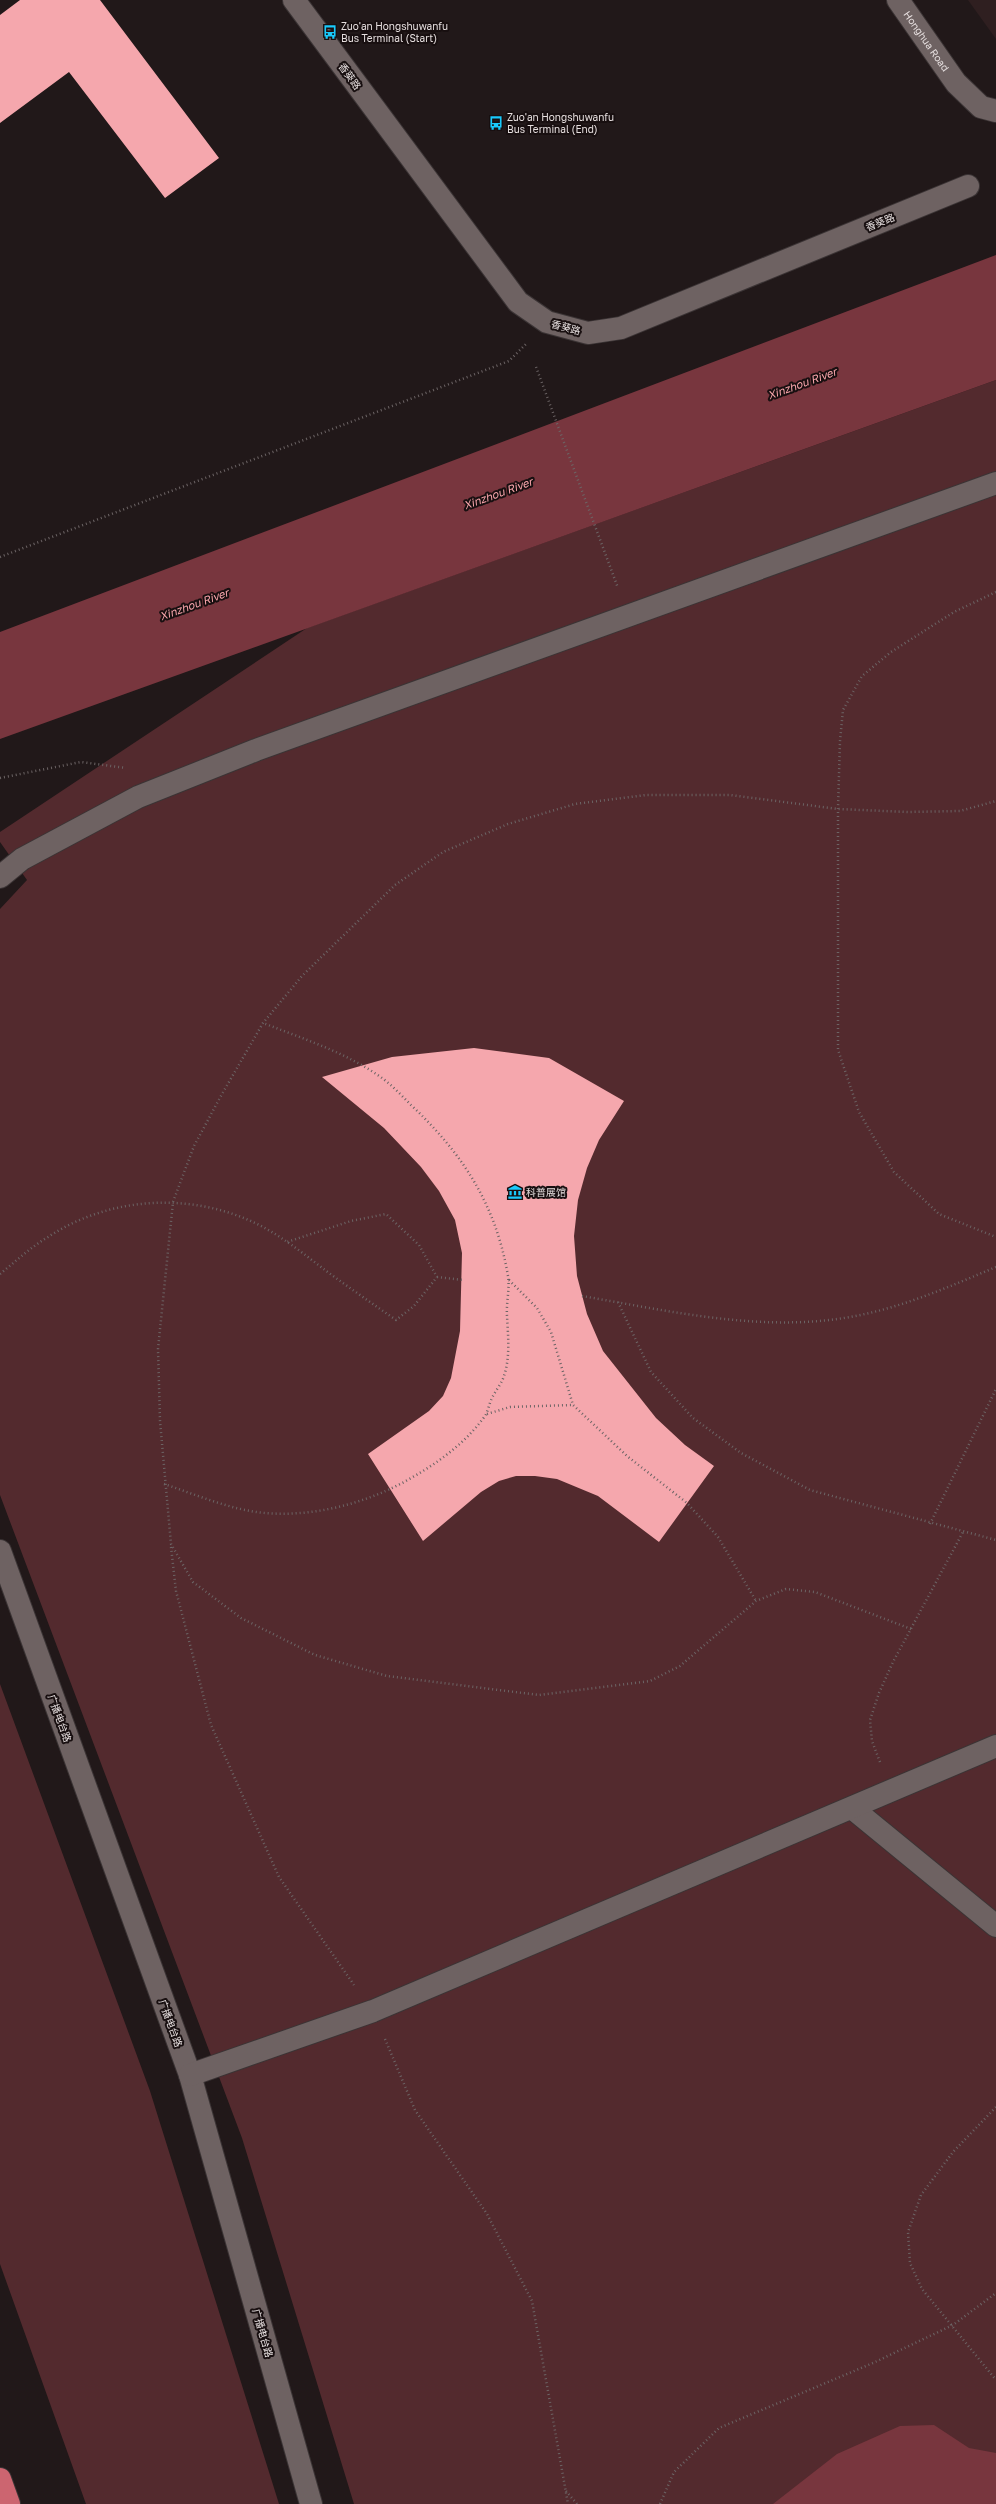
<svg xmlns="http://www.w3.org/2000/svg" width="996" height="2504" font-family="'Golos Text','Noto Sans SC',sans-serif">
<rect width="100%" height="100%" fill="#211819"/>
<path fill="#2f1f20" d="M 968,0 L 996,0 L 996,39 Z"/>
<path fill="#532a2e" d="M 996,380 L 996,2504 L 354,2504 L 242,2138 L 0,1495 L 0,909 L 27,880 L 0,842 L 0,832 L 307,628 Z
M 0,1684 L 150,2091 L 279,2504 L 86,2504 L 0,2264 Z"/>
<path fill="#78363e" d="M 996,255 L 996,380 L 0,739 L 0,632 Z
M 934,2425 L 969,2448 L 996,2453 L 996,2504 L 773,2504 L 837,2454 L 900,2426 Z"/>
<path fill="#f5a7ad" d="M 20,0 L 100,0 L 219,158 L 165,198 L 69,72 L 0,123 L 0,15 Z
M 474,1048 L 549,1058 L 624,1101 L 599,1140 L 587,1168 L 578,1200 L 574,1236 L 577,1276 L 587,1314 L 603,1351 L 656,1418 L 685,1445 L 714,1466 L 659,1542 L 598,1496 L 557,1479 L 535,1476 L 516,1476 L 499,1481 L 481,1492 L 423,1541 L 368,1454 L 429,1411 L 443,1396 L 451,1378 L 460,1331 L 462,1253 L 455,1220 L 439,1191 L 421,1167 L 384,1128 L 322,1077 L 392,1057 Z"/>
<g fill="none" stroke-linecap="round" stroke-linejoin="round">
<defs>
<g id="minor">
<path d="M 294,0 L 518,302 L 547,322 L 588,333 L 621,328 L 968,186"/>
<path id="s1" d="M 898,0 L 956,83 L 981,107 L 996,111"/>
<path d="M 0,877 L 22,859 L 138,797 L 256,750 L 996,483"/>
<path d="M 0,1551 L 190,2075 L 311,2504"/>
<path d="M 852,1808 L 996,1926"/>
<path d="M 190,2075 L 373,2011 L 996,1746"/>
</g>
<path id="highway" d="M 0,2479 L 9,2504"/>
</defs>
<use href="#minor" stroke="#3b3435" stroke-width="24"/>
<use href="#highway" stroke="#3b3435" stroke-width="24"/>
<path stroke="#6c6465" stroke-width="2.5" stroke-dasharray="1 3" stroke-linecap="butt" d="M 536,367 L 618,588
M 0,557 L 509,361 L 526,344
M 996,592 L 954,612 L 891,652 L 862,676 L 843,710 L 840,741 L 838,809 L 838,1050 L 859,1112 L 894,1172 L 939,1214 L 996,1237
M 0,778 L 81,762 L 126,768
M 0,1274 C 16,1261 31,1247 48,1237 C 109,1197 188,1192 253,1222 C 281,1235 305,1255 329,1273 C 351,1289 373,1304 396,1320 L 414,1306 L 437,1277 L 419,1245 L 386,1214 L 351,1221 L 287,1242
M 437,1277 L 463,1280
M 509,1280 L 537,1308 L 551,1332 L 573,1405 L 627,1456 L 687,1503 L 718,1537 L 756,1601
M 582,1296 C 675,1312 772,1335 865,1314 C 911,1304 953,1285 996,1267
M 618,1302 L 651,1372 L 693,1418 L 741,1453 L 810,1490 L 996,1540
M 487,1414 L 510,1407 L 573,1405
M 164,1484 C 197,1495 231,1510 265,1513 C 313,1517 363,1504 404,1482 C 435,1465 464,1445 485,1416 C 488,1411 489,1405 491,1400 C 494,1393 499,1387 502,1381 C 511,1361 508,1336 507,1316 C 506,1303 510,1289 508,1276 C 496,1205 463,1154 411,1105 C 402,1096 393,1086 382,1078 C 347,1053 304,1039 263,1023
M 930,1524 L 996,1389
M 171,1547 L 176,1591 L 211,1725 L 279,1877 L 354,1985
M 911,1629 L 815,1592 L 786,1589 L 756,1601 L 680,1666 L 650,1681 L 539,1695 L 387,1676 L 315,1655 L 241,1618 L 193,1582 L 171,1544 L 160,1421 L 158,1349 L 173,1202 L 194,1146 L 222,1094 L 263,1023 L 302,976 L 395,885 L 443,852 L 508,824 L 575,804 L 646,795 L 730,795 L 838,809 L 908,812 L 960,811 L 996,801
M 880,1762 L 872,1741 L 870,1720 L 879,1693 L 893,1662 L 963,1532
M 385,2039 L 415,2110 L 487,2214 L 532,2301 L 568,2504
M 996,2107 L 953,2152 L 921,2195 L 908,2232 L 910,2263 L 922,2289 L 996,2380
M 566,2491 L 577,2504
M 660,2504 L 674,2472 L 719,2428 L 873,2363 L 953,2325 L 996,2293"/>
<use href="#minor" stroke="#6e6262" stroke-width="22"/>
<use href="#highway" stroke="#cc6570" stroke-width="22"/>
</g>
<defs>
<symbol id="bus-bare" viewBox="-9 -9 18 18"><path d="M-5-6H5V4H4V6H2V4H-2V6H-4V4H-5ZM-3.5-4V0h7V-4ZM-3.5 1.2v1.5H-2V1.2ZM2 1.2v1.5H3.5V1.2Z" fill="#19cafc" stroke="#180f10" stroke-width="2.5" paint-order="stroke"/></symbol>
<symbol id="museum-bare" viewBox="-9 -9 18 18"><path d="M0-6L6-3V-2H-6V-3ZM-5-1h2V3h-2ZM-1-1h2V3h-2ZM3-1h2V3H3ZM-6 4H6V6H-6Z" fill="#19cafc" stroke="#180f10" stroke-width="2.5" paint-order="stroke"/></symbol>
</defs>
<g fill-rule="evenodd">
<use href="#bus-bare" x="320" y="22" width="20" height="20"/>
<use href="#bus-bare" x="486" y="113" width="20" height="20"/>
<use href="#museum-bare" x="505" y="1182" width="20" height="20"/>
</g>
<g text-anchor="middle" dominant-baseline="central" stroke-width="4" stroke-linejoin="round" paint-order="stroke">
<g font-size="10" fill="#e6dfdf" stroke="#180f10" text-anchor="start">
<text x="341" y="26">Zuo'an Hongshuwanfu<tspan x="341" dy="12">Bus Terminal (Start)</tspan></text>
<text x="507" y="117">Zuo'an Hongshuwanfu<tspan x="507" dy="12">Bus Terminal (End)</tspan></text>
<text x="526" y="1192">科普展馆</text>
</g>
<g font-size="10" fill="#e6dfdf" stroke="#180f10">
<text stroke="none"><textPath href="#s1" startOffset="50">Honghua Road</textPath></text>
<text transform="translate(350 76) rotate(54)">香葵路</text>
<text transform="translate(880 222) rotate(-22)">香葵路</text>
<text transform="translate(566 327) rotate(15)">香葵路</text>
<text transform="translate(60 1718) rotate(70)">广播电台路</text>
<text transform="translate(171 2023) rotate(70)">广播电台路</text>
<text transform="translate(263 2333) rotate(74)">广播电台路</text>
</g>
<g font-size="11" font-style="italic" fill="#f9a6ac" stroke="#180f10">
<text transform="translate(802 383) rotate(-20)">Xinzhou River</text>
<text transform="translate(498 493) rotate(-20)">Xinzhou River</text>
<text transform="translate(194 604) rotate(-20)">Xinzhou River</text>
</g>
</g>
</svg>
